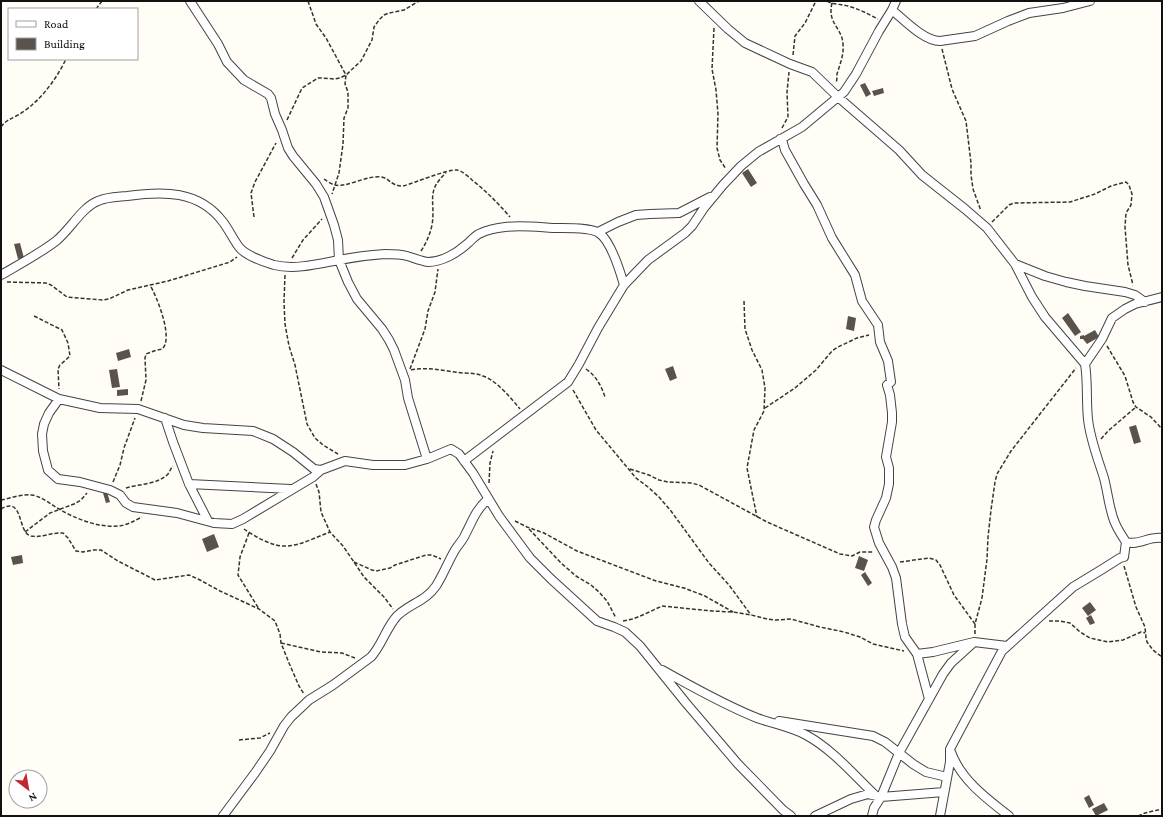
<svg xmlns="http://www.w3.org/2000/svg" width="1163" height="817" font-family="'Crimson Pro',serif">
<rect width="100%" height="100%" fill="#fffdf5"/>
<path fill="#5a524d" d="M 865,83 L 871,94 L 866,97 L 860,85 Z
M 883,88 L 884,93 L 874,96 L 872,91 Z
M 748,169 L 757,183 L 751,187 L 742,173 Z
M 20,243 L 24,258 L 18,259 L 14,244 Z
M 1068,313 L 1081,332 L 1075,336 L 1062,318 Z
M 848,316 L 856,318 L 854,331 L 846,329 Z
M 1095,330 L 1099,337 L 1087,344 L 1083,339 L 1080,339 L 1080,336 L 1084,335 L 1084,336 Z
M 129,349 L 131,357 L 118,361 L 116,353 Z
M 673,366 L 677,378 L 670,381 L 665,369 Z
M 117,369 L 120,387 L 112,388 L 109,370 Z
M 128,389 L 128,395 L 117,396 L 117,390 Z
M 1136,425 L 1141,442 L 1134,444 L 1129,427 Z
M 107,492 L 110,502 L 106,503 L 103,493 Z
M 214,534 L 219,547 L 207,552 L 202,539 Z
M 22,555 L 23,563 L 13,565 L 11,557 Z
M 859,556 L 868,560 L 864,571 L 855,568 Z
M 865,572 L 872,583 L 868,586 L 861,575 Z
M 1090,602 L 1096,610 L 1088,616 L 1082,608 Z
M 1091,615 L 1095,623 L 1090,625 L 1086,618 Z
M 1089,795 L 1094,805 L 1089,808 L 1084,798 Z
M 1104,803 L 1108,810 L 1096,816 L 1092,809 Z"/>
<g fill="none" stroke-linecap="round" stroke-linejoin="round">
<defs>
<path id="minor" d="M 190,1 L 218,44 L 227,62 L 244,80 L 268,94 L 271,98 L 275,114 L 282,130 L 288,148 L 293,156 L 316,184 L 324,197 L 334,225 L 338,240 L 339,260 L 348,282 L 357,299 L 382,329 L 389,340 L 394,350 L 405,380 L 408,398 L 427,459
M 699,1 L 728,29 L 745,43 L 790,64 L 812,72 L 838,97 L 899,150 L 922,175 L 965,209 L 987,228 L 1015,264 L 1032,297 L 1045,317 L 1085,364 C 1088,382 1086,400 1088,419 C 1090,439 1098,459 1104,478 C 1108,493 1109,509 1115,523 C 1118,530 1122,536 1126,542 L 1124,557 L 1120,558 L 1101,570 L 1073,587 L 1002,651 L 950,749 L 950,762 L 940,816
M 892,10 C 904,20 924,41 940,41 L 975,36 L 1008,21 L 1029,13 L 1063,8 L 1090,1
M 780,139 L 783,143 L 785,150 L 804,184 L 817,205 L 832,238 L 855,275 L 862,301 L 878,325 L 880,342 L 888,361 L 891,382 L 887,385 L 890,395 L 892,413 L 892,422 L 886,457 L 889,468 L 889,484 L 886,498 L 876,520 L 874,527 L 879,543 L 892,567 L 896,578 L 902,624 L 905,637 L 917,654 L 933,652 L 974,642 L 1007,646
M 598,232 L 618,222 L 636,215 L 650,214 L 679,213 L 710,197
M 1015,264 L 1045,276 L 1066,282 L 1085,286 L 1125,292 L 1135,295 L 1145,302
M 1,275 C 20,264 39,254 56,241 C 70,230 82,207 98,201 C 107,197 118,197 127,196 C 163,191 199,190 223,222 C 229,230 233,239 239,247 C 245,255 264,262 274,265 C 295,270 318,264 339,260 C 354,257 370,255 385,254 C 393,254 400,254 407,256 C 414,258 421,261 428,262 C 442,262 457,253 467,244 C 472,240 475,235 481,233 C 489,229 497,228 505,227 C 521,225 537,227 553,228 C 563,228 591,227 599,233 C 611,241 620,271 624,285
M 1085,364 L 1102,339 L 1112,318 L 1125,309 L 1135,304 L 1162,297
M 1,370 L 59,399 L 100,408 L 138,409 L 184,425 L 203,428 L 253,431 L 273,439 L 293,452 L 314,469 L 321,470 L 345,461 L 373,465 L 405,465 L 427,459 L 451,449 L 459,454 L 473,473 L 499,516 L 530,558 L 551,579 L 597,621 L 614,627 L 625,632 L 640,646 L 686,703 L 738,764 L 783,810 L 791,816
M 59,399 L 49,413 L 44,424 L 42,434 L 43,451 L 48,470 L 58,479 L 80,482 L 110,490 L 120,495 L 126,503 L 133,507 L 177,513 L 214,523 L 232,524 L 243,519 L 313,477 L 321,470
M 165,418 L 173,442 L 189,484 L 208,521
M 464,461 L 568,382 L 579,364 L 598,328 L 624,285 L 648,260 L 685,233 L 692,226 L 704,208 L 723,185 L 741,166 L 758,152 L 802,127 L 844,92 L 856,74 L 879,31 L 892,10 L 896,1
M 189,484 L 291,489
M 1126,542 C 1138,546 1149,536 1162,538
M 917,654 L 929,699
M 662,670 C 693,687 724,705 757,718 C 774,724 791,727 806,735 C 832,749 854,775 875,795
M 779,721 L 873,736 L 885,742 L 913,764 L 926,772 L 947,777
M 951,752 C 961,780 987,799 1009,816
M 223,816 L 255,773 L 270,751 L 284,726 L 291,717 L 309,700 L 333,685 L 371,657 C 382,645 386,628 397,616 C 409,604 426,601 436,586 C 443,575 448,562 455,550 C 458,545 463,540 465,535 C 473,520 475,511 488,499
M 815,816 L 851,799 L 868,794 L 881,797 L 944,792
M 872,816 L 874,808 L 881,797 L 899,753 L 943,674 L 951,663 L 973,643"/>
</defs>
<use href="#minor" stroke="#444" stroke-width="10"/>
<path stroke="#333" stroke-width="1.5" stroke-dasharray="4 2" stroke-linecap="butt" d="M 308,1 L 316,24 L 326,38 L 346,75 L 345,84 L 348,92 L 348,108 L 344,118 L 343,144 L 339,173 L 332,194
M 827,1 C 834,5 841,4 848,6 C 859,9 868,14 878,19
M 832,3 C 827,24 842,27 843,44 C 844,55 840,64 837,74 C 837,77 837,80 836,83
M 96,9 L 102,1
M 714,28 L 712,69 L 716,90 L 718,114 L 717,148 L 720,160 L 726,169
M 942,49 L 952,89 L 966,121 L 971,163 L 971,175 L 973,189 L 981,211
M 793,55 L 795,36 L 805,23 L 816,1
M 287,120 L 302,88 L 318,78 L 322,78 L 335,79 L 340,78 L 346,75 L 361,61 L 372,40 L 374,27 L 379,20 L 384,15 L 389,13 L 404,10 L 419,1
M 1,127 C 6,120 11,119 18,115 C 23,112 29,108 33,104 C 46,93 59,74 66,59
M 782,128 L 788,117 L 787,92 L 789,72
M 324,179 C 327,181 331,184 335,185 C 346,188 367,175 381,177 C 390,178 390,186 403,186 C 414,183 448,169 457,170 C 462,171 468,176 472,180 C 486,191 498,203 510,217
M 254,217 L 251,193 L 255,182 L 276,143
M 992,222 L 1009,205 L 1014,203 L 1070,202 L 1095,194 L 1111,186 L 1126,182 L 1129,185 L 1132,194 L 1131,205 L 1126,213 L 1125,227 L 1128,265 L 1133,285
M 421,251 C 426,243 430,235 432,225 C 436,201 425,192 446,173
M 292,258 L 303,240 L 322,219
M 285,275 L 284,302 L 285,324 L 289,346 L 295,365 L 307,424 L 315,438 L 323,445 L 338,454
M 7,282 L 46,283 L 51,285 L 67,297 L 103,300 L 109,299 L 128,290 L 168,281 L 230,262 L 237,257
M 744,301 L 745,329 L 752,350 L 762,370 L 765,388 L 764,411 L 754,430 L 747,468 L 757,517
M 34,316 L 62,330 L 68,343 L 70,356 L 60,365 L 58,369 L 59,389
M 1107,346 L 1125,376 L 1133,402 L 1136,407 L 1151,417 L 1162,429
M 410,369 L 425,329 L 428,311 L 435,292 L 438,269
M 586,369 C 596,376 601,385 605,397
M 411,370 C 426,367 440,370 455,372 C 464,374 474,372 483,376 C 497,381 510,397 520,409
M 573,390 L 596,430 L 636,478 L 648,487 L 659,497 L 671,511 L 709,563 L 729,585 L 751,615
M 141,401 L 146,380 L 145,358 L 146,354 L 154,351 L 162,349 C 174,339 157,297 150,285
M 765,408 L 795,388 L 816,370 L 832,351 L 838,347 L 857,338 L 869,335
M 1101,439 L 1108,431 L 1136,407
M 630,469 L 649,475 L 659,480 L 668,482 L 691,483 L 699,485 L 767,522 L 840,554 L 852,556 L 860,552 L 874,552
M 113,482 L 120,465 L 124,448 L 135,418
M 489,483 L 490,463 L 493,451
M 316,484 L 319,492 L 321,512 L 330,532 L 343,546 L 354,562 L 364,577 L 384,597 L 393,609
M 126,488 C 139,484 159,484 168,474 C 170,471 171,468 173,466
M 1,500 C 11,498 22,494 32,495 C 43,497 50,504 59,509 C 76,519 99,528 119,526 C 127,525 134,521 142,517
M 1,509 C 24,495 17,533 31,536 C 42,538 52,532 63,533 L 68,538 L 76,551 L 83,552 L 93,550 L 101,550 L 118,561 L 155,580 L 189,575 L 200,580 L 220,591 L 259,609 L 275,621 L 280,634 L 281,643 L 289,663 L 299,686 L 304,694
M 515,521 L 527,527 L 544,533 L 577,551 L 656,581 L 684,588 L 705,596 L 733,612
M 244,529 C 254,536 273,547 285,546 C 300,546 316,537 330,532
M 529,529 L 561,563 L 576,576 L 591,585 L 599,592 L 607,601 L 616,618
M 25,532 L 50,513 L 74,504 L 81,500 L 87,493
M 249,533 L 240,557 L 238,575 L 259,609
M 354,562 L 372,570 L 376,571 L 390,568 L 395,565 L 426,555 L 432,555 L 441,559
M 900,562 L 929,558 L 936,560 L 940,565 L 954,595 L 975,624
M 1124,566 L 1136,607 L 1145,627 L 1146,638 L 1147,642 L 1153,650 L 1162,657
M 623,621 L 633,619 L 645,614 L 662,606 L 712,611 L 733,612 L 751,615 L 767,619 L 776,620 L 791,619 L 798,621 L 820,627 L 844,632 L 860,637 L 873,644 L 904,651
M 1049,621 L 1060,621 L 1070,623 L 1080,632 L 1090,638 L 1108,642 L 1123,640 L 1141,632 L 1145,633
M 975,634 L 975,624 L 982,598 L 987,559 L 988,537 L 991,510 L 995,482 L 997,474 L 1011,451 L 1076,368
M 281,643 L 321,652 L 342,653 L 355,658
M 239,740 L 260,738 L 270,733
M 1138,816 L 1145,813 L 1162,809"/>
<use href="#minor" stroke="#fff" stroke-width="8"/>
</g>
<rect width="1163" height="817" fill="none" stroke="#111111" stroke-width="4"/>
<rect x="8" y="8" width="130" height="52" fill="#ffffff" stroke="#a0a0a0"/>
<rect x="16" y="21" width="20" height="6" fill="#ffffff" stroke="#a0a0a0"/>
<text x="44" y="28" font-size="12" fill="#111111">Road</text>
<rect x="16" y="38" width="20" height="12" fill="#5a524d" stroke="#a0a0a0"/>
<text x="44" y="48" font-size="12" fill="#111111">Building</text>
<g transform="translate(28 789) rotate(149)"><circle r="19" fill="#ffffff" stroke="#a0a0a0"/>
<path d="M0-3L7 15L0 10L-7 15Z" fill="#c4262e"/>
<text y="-6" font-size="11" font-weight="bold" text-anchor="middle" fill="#111111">N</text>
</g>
</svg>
